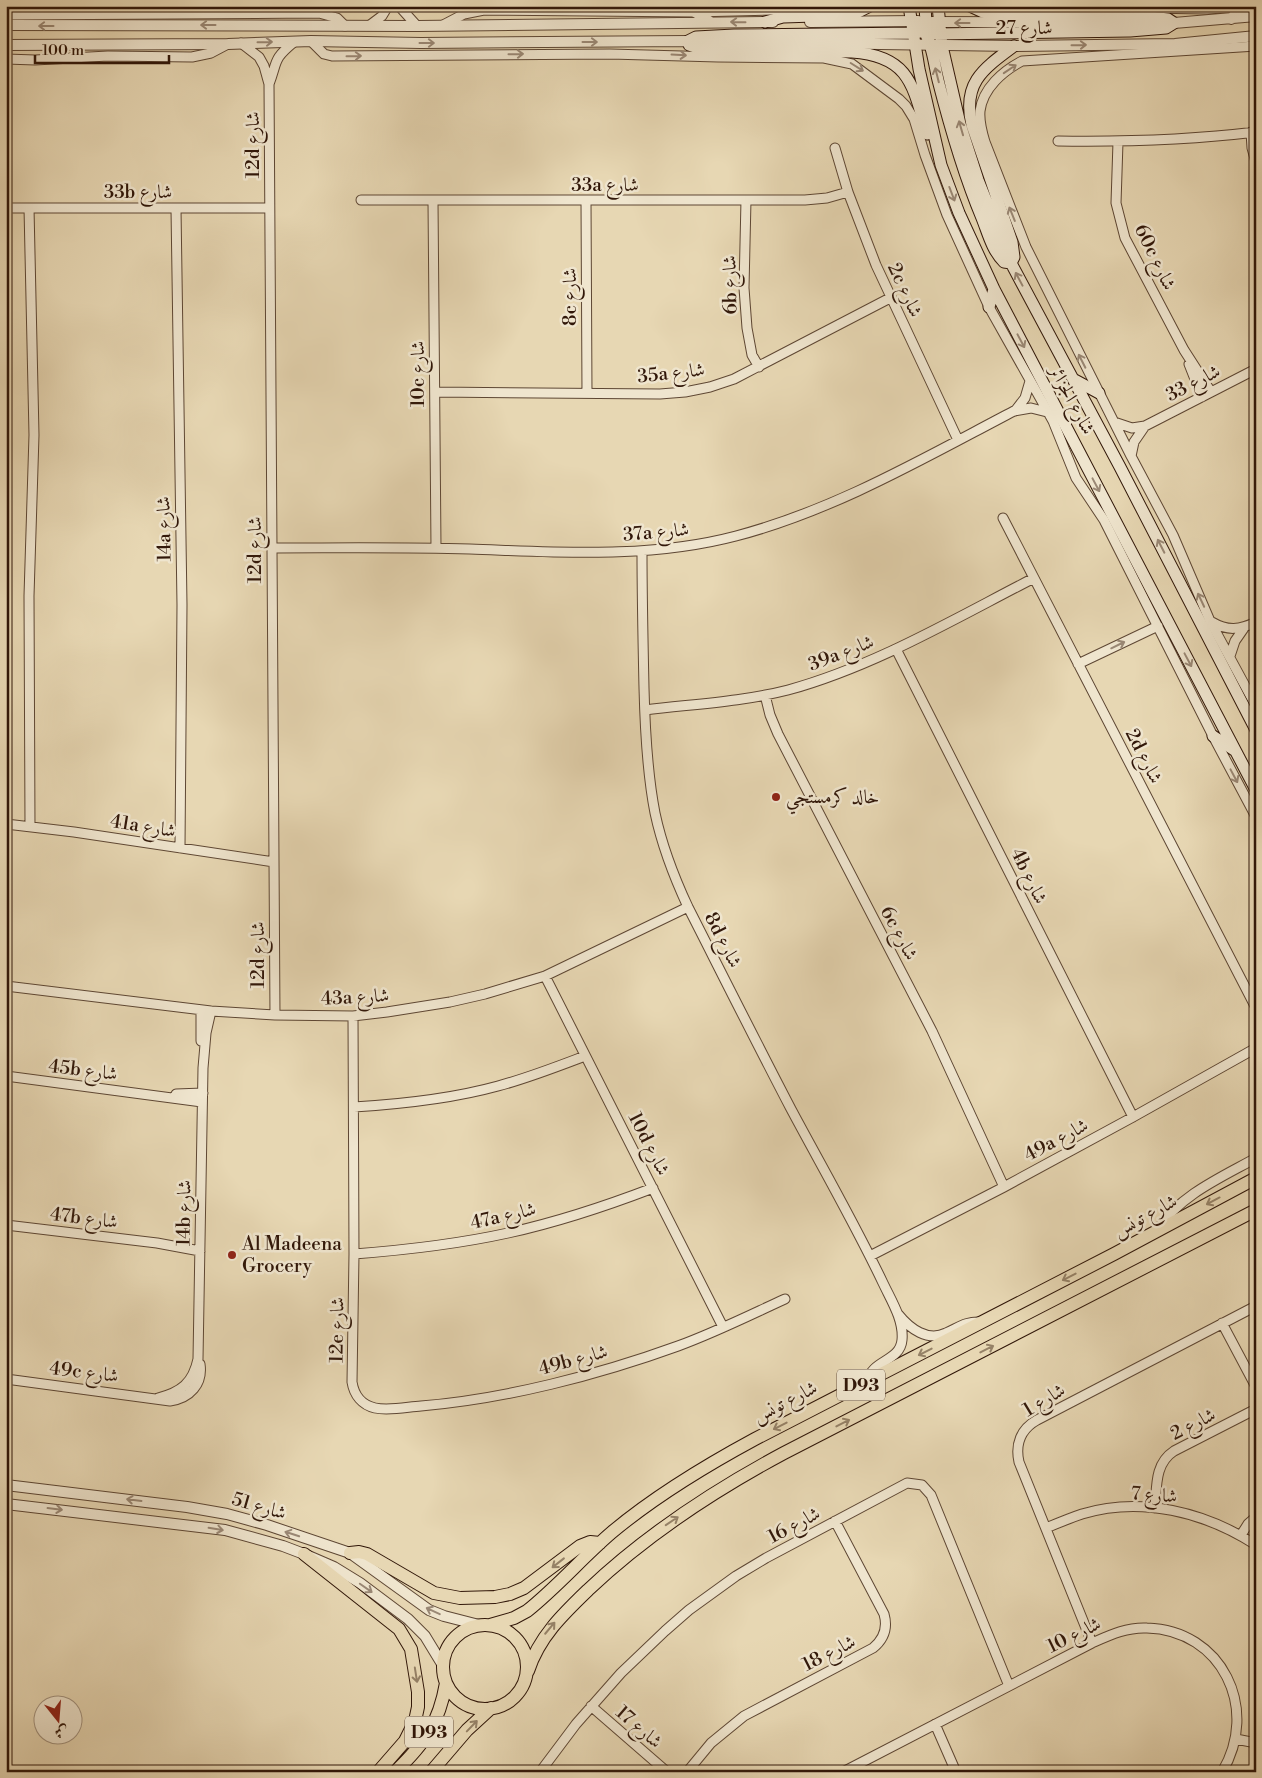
<svg xmlns="http://www.w3.org/2000/svg" width="1262" height="1778" font-family="'Libre Bodoni',Amiri,serif">
<rect width="100%" height="100%" fill="#e7d7b3"/>
<filter id="stains"><feTurbulence type="fractalNoise" baseFrequency=".004" numOctaves="4"/><feColorMatrix values="0 0 0 0 .2 0 0 0 0 .09 0 0 0 0 .02 0 0 0 .5 -.17"/></filter>
<radialGradient id="worn" r=".72"><stop offset=".6" stop-color="#630" stop-opacity="0"/><stop offset="1" stop-color="#630" stop-opacity=".3"/></radialGradient>
<g fill="none" stroke-linecap="round" stroke-linejoin="round">
<defs>
<path id="minor" d="M 399,6 L 417,26
M 1012,6 L 1207,9 L 1256,6
M 6,15 L 319,13 L 337,18 L 345,26
M 370,25 L 382,16 L 388,6
M 443,25 L 464,14 L 484,10 L 695,12 L 816,9 L 832,6
M 311,41 L 324,54 L 332,56 L 610,54 L 718,57 L 824,58 L 852,64 L 899,99 L 906,106 L 914,119 L 925,155 L 947,215 L 989,307 L 1053,421 L 1076,478 L 1104,520 L 1213,736 L 1256,817
M 241,43 L 259,57 L 264,66 L 269,84
M 1256,46 L 1022,61 C 1003,71 983,88 980,111 C 979,122 982,132 985,142 L 1026,247 L 1131,456 L 1173,535 L 1210,621 L 1256,706
M 6,59 L 35,60 L 108,56 L 192,57 L 211,53 L 228,44
M 1251,132 L 1252,148 L 1256,162
M 1058,141 C 1125,142 1189,140 1256,132
M 1118,142 L 1116,203 L 1125,238 L 1184,350 L 1211,392
M 835,148 L 848,192 L 876,265 L 958,440
M 361,200 L 805,200 L 827,198 L 848,192
M 746,200 L 744,288 L 747,328 L 752,355 L 759,367
M 433,201 L 436,548
M 586,201 L 587,393
M 6,208 L 269,208
M 29,208 L 34,435 L 29,596 L 30,826
M 176,209 L 182,605 L 180,848
M 1189,364 L 1202,397
M 435,392 L 660,394 L 685,392 L 710,387 L 734,379 L 890,298
M 1015,411 L 1025,398 L 1030,381
M 1114,422 L 1132,428 L 1145,426 L 1256,369
M 1131,456 L 1134,442 L 1145,426
M 1003,518 L 1256,1008
M 272,548 C 338,548 404,547 470,549 C 558,552 649,559 736,536 C 835,510 924,458 1014,411 L 1031,408 L 1047,412
M 642,551 C 642,597 643,642 644,688 C 645,730 647,772 655,813 C 662,846 674,877 688,907 C 722,974 756,1042 791,1109 C 822,1167 855,1224 883,1283 C 891,1300 904,1320 902,1340 C 900,1362 871,1360 868,1381
M 1212,622 C 1227,631 1240,630 1256,622
M 896,649 L 1133,1117
M 1230,656 L 1235,641 L 1244,628
M 1078,664 L 1158,626
M 765,695 L 770,715 L 778,734 L 932,1031 L 1004,1187
M 645,710 C 693,704 741,702 788,690 C 875,666 954,619 1034,578
M 6,824 L 74,832 L 274,862
M 545,976 L 723,1327
M 6,986 L 211,1011 L 275,1015 L 353,1016 L 387,1012 L 450,1002 L 485,994 L 545,976 L 688,907
M 275,1015 L 269,84 C 278,61 272,60 294,42
M 353,1016 L 354,1254 L 352,1382 C 354,1395 362,1405 375,1408 C 389,1411 407,1407 421,1406 C 505,1399 598,1375 678,1346 C 714,1333 750,1315 785,1299
M 201,1041 L 201,1010
M 6,1076 L 202,1102
M 176,1094 L 203,1093
M 354,1107 C 403,1104 451,1099 498,1086 C 528,1078 556,1067 585,1056
M 6,1225 L 157,1243 L 200,1251
M 1158,1229 C 1180,1195 1222,1177 1256,1158
M 354,1254 C 406,1250 458,1244 508,1233 C 558,1222 606,1206 653,1188
M 870,1256 L 1004,1187 L 1133,1117 L 1256,1048
M 898,1314 C 910,1329 928,1342 946,1333 C 958,1328 966,1321 980,1322
M 1222,1323 L 1256,1387
M 6,1379 L 170,1401 C 190,1398 203,1384 200,1364
M 158,1398 C 181,1392 193,1383 198,1359 L 203,1068 L 206,1033 L 211,1011
M 1155,1508 C 1157,1488 1154,1464 1174,1451 L 1256,1409
M 1046,1528 C 1058,1523 1070,1518 1082,1514 C 1141,1496 1205,1512 1256,1545
M 1241,1535 L 1248,1524 L 1256,1517
M 1092,1643 L 1019,1462 C 1015,1444 1021,1429 1037,1420 L 1256,1306
M 591,1706 L 667,1772
M 935,1724 L 956,1772
M 1236,1739 L 1256,1743
M 540,1772 L 576,1724 L 621,1673 L 665,1631 L 689,1610 L 736,1576 L 766,1558 L 907,1483 L 922,1485 L 931,1495 L 1009,1686
M 687,1772 L 711,1743 L 744,1716 L 873,1648 C 884,1639 888,1628 884,1614 L 835,1521
M 843,1772 L 1092,1643 C 1110,1635 1127,1627 1147,1628 C 1222,1630 1260,1709 1222,1772"/>
<path id="tertiary" d="M 695,12 L 709,21
M 1231,19 L 1241,7
M 810,22 L 918,21
M 932,22 L 1174,23 L 1256,16
M 6,25 L 417,26 L 773,22
M 6,45 L 228,44 L 311,41 L 421,43 L 688,41 L 1014,46 L 1175,44 L 1256,36
M 6,1485 L 187,1507 L 227,1514 L 267,1525 L 350,1553 L 429,1610 L 444,1616 L 479,1625
M 6,1504 L 225,1530 L 283,1546 L 304,1554 L 334,1567 L 360,1583 L 408,1619 L 425,1636 L 442,1664"/>
<path id="secondary" d="M 909,6 L 919,69 L 941,165 L 959,213 L 994,289 L 1256,790
M 925,6 L 926,23 L 931,34
M 938,6 L 942,46 L 960,124 L 978,180 L 1011,263 L 1120,467 L 1256,730
M 765,22 L 783,17 L 846,15 L 856,13 L 870,6
M 920,26 C 932,39 934,63 938,80 C 950,127 963,173 982,218 C 988,233 992,250 1004,262 L 1011,263 L 1014,257 L 1012,242 L 972,125 C 962,83 983,69 1014,46
M 935,34 L 1130,31 L 1166,28 L 1174,23 L 1168,19 L 1149,17 L 993,15 L 983,12 L 970,6
M 927,134 C 913,86 910,56 852,52 L 701,49 L 689,45 L 688,41 L 696,37 L 734,35 L 916,33 L 928,30 L 939,22
M 989,307 L 994,289
M 1073,379 L 1099,393
M 1213,736 L 1234,750"/>
<path id="primary" d="M 350,1553 L 359,1552 L 367,1554 L 434,1593 L 460,1598 L 495,1597 L 510,1594 L 524,1588 L 580,1546 L 590,1542 L 600,1543
M 304,1554 L 399,1629 L 411,1649 L 418,1692 L 418,1707 L 415,1721 L 405,1741 L 378,1772
M443 1667a42 42 0 1 1 84 0a42 42 0 1 1-84 0Z
M 490,1625 L 514,1618 L 527,1611 C 557,1587 582,1558 611,1533 C 655,1496 705,1466 755,1439 L 1114,1254 L 1256,1178
M 528,1671 C 539,1637 563,1614 588,1590 C 647,1534 713,1491 784,1453 L 1256,1210
M 395,1772 C 424,1744 439,1724 446,1683
M 431,1772 L 467,1730 L 491,1708"/>
</defs>
<use href="#minor" stroke="#5e4734" stroke-width="11"/>
<use href="#tertiary" stroke="#5e4734" stroke-width="12"/>
<use href="#secondary" stroke="#311709" stroke-width="13"/>
<use href="#primary" stroke="#311709" stroke-width="14"/>
<use href="#minor" stroke="#efe5ce" stroke-width="9"/>
<use href="#tertiary" stroke="#efe5ce" stroke-width="10"/>
<use href="#secondary" stroke="#efe5ce" stroke-width="11"/>
<use href="#primary" stroke="#e7d7b3" stroke-width="12"/>
</g>
<defs><path id="oneway-shaft" d="M-6 0H5M1.5-3L5.5 0L1.5 3" fill="none" stroke-width="1.6" stroke-linecap="round" stroke-linejoin="round" transform="scale(1.25)"/></defs>
<g stroke="#9a8875">
<use href="#oneway-shaft" transform="translate(738 22) rotate(-179)"/>
<use href="#oneway-shaft" transform="translate(962 23) rotate(-180)"/>
<use href="#oneway-shaft" transform="translate(208 25) rotate(180)"/>
<use href="#oneway-shaft" transform="translate(46 26) rotate(180)"/>
<use href="#oneway-shaft" transform="translate(265 42) rotate(-1)"/>
<use href="#oneway-shaft" transform="translate(590 42)"/>
<use href="#oneway-shaft" transform="translate(427 43)"/>
<use href="#oneway-shaft" transform="translate(1079 45) rotate(-1)"/>
<use href="#oneway-shaft" transform="translate(516 54) rotate(-1)"/>
<use href="#oneway-shaft" transform="translate(679 55) rotate(3)"/>
<use href="#oneway-shaft" transform="translate(354 56) rotate(-1)"/>
<use href="#oneway-shaft" transform="translate(857 67) rotate(32)"/>
<use href="#oneway-shaft" transform="translate(1010 69) rotate(-34)"/>
<use href="#oneway-shaft" transform="translate(937 75) rotate(-104)"/>
<use href="#oneway-shaft" transform="translate(961 128) rotate(-106)"/>
<use href="#oneway-shaft" transform="translate(952 194) rotate(69)"/>
<use href="#oneway-shaft" transform="translate(1012 214) rotate(-112)"/>
<use href="#oneway-shaft" transform="translate(1019 279) rotate(-118)"/>
<use href="#oneway-shaft" transform="translate(1021 341) rotate(62)"/>
<use href="#oneway-shaft" transform="translate(1082 361) rotate(-117)"/>
<use href="#oneway-shaft" transform="translate(1096 485) rotate(62)"/>
<use href="#oneway-shaft" transform="translate(1161 546) rotate(-117)"/>
<use href="#oneway-shaft" transform="translate(1201 600) rotate(-115)"/>
<use href="#oneway-shaft" transform="translate(1118 645) rotate(-26)"/>
<use href="#oneway-shaft" transform="translate(1188 660) rotate(62)"/>
<use href="#oneway-shaft" transform="translate(1234 776) rotate(62)"/>
<use href="#oneway-shaft" transform="translate(134 1500) rotate(-173)"/>
<use href="#oneway-shaft" transform="translate(55 1509) rotate(7)"/>
<use href="#oneway-shaft" transform="translate(216 1529) rotate(9)"/>
<use href="#oneway-shaft" transform="translate(292 1534) rotate(-162)"/>
<use href="#oneway-shaft" transform="translate(366 1588) rotate(35)"/>
<use href="#oneway-shaft" transform="translate(433 1611) rotate(-155)"/>
</g>
<g stroke="#958166">
<use href="#oneway-shaft" transform="translate(1213 1201) rotate(152)"/>
<use href="#oneway-shaft" transform="translate(1069 1277) rotate(153)"/>
<use href="#oneway-shaft" transform="translate(987 1349) rotate(-27)"/>
<use href="#oneway-shaft" transform="translate(925 1352) rotate(153)"/>
<use href="#oneway-shaft" transform="translate(843 1423) rotate(-27)"/>
<use href="#oneway-shaft" transform="translate(780 1426) rotate(153)"/>
<use href="#oneway-shaft" transform="translate(672 1521) rotate(-34)"/>
<use href="#oneway-shaft" transform="translate(558 1563) rotate(142)"/>
<use href="#oneway-shaft" transform="translate(550 1628) rotate(-50)"/>
<use href="#oneway-shaft" transform="translate(416 1675) rotate(81)"/>
<use href="#oneway-shaft" transform="translate(472 1726) rotate(-46)"/>
</g>
<g fill="#8f2418" stroke="#efe5ce" stroke-width="2">
<circle cx="776" cy="797" r="5"/>
<circle cx="232" cy="1255" r="5"/>
</g>
<g text-anchor="middle" dominant-baseline="central" stroke-width="5" stroke-linejoin="round" paint-order="stroke">
<g fill="#efe5ce" stroke="#6a5544" stroke-width="1">
<rect x="837" y="1369.5" width="48" height="31" rx="4"/>
<rect x="405" y="1716.5" width="48" height="31" rx="4"/>
</g>
<g font-size="18" font-weight="bold" fill="#311709">
<text x="861" y="1385">D93</text>
<text x="429" y="1732">D93</text>
</g>
<g font-size="19" fill="#311709" stroke="#efe5ce">
<text x="1024" y="28">شارع 27</text>
<text transform="translate(253 145) rotate(-90)">12d شارع</text>
<text x="605" y="185">33a شارع</text>
<text x="138" y="192">33b شارع</text>
<text transform="translate(1155 257) rotate(64)">60c شارع</text>
<text transform="translate(730 285) rotate(-91)">6b شارع</text>
<text transform="translate(905 290) rotate(65)">2c شارع</text>
<text transform="translate(570 297) rotate(-90)">8c شارع</text>
<text transform="translate(671 373) rotate(-6)">35a شارع</text>
<text transform="translate(418 374) rotate(-90)">10c شارع</text>
<text transform="translate(1193 383) rotate(-27)">شارع 33</text>
<text transform="translate(1072 400) rotate(62)">شارع الجزائر</text>
<text transform="translate(164 529) rotate(-91)">14a شارع</text>
<text transform="translate(656 532) rotate(-5)">37a شارع</text>
<text transform="translate(255 550) rotate(-90)">12d شارع</text>
<text transform="translate(841 653) rotate(-21)">39a شارع</text>
<text transform="translate(1144 756) rotate(63)">2d شارع</text>
<text transform="translate(143 826) rotate(9)">41a شارع</text>
<text transform="translate(1029 876) rotate(64)">4b شارع</text>
<text transform="translate(899 933) rotate(62)">6c شارع</text>
<text transform="translate(723 940) rotate(63)">8d شارع</text>
<text transform="translate(258 955) rotate(-90)">12d شارع</text>
<text transform="translate(355 997) rotate(-3)">43a شارع</text>
<text transform="translate(83 1070) rotate(7)">45b شارع</text>
<text transform="translate(1056 1140) rotate(-28)">49a شارع</text>
<text transform="translate(649 1144) rotate(63)">10d شارع</text>
<text transform="translate(184 1213) rotate(-89)">14b شارع</text>
<text transform="translate(503 1216) rotate(-13)">47a شارع</text>
<text transform="translate(1145 1216) rotate(-28)">شارع تونس</text>
<text transform="translate(84 1218) rotate(7)">47b شارع</text>
<text transform="translate(337 1330) rotate(-89)">12e شارع</text>
<text transform="translate(573 1360) rotate(-15)">49b شارع</text>
<text transform="translate(84 1372) rotate(7)">49c شارع</text>
<text transform="translate(1044 1400) rotate(-31)">شارع 1</text>
<text transform="translate(785 1402) rotate(-27)">شارع تونس</text>
<text transform="translate(1193 1424) rotate(-27)">شارع 2</text>
<text transform="translate(1154 1495) rotate(4)">شارع 7</text>
<text transform="translate(259 1506) rotate(16)">شارع 51</text>
<text transform="translate(794 1525) rotate(-28)">شارع 16</text>
<text transform="translate(1074 1635) rotate(-26)">شارع 10</text>
<text transform="translate(829 1653) rotate(-27)">شارع 18</text>
<text transform="translate(639 1727) rotate(41)">شارع 17</text>
</g>
<g font-size="19" fill="#311709" stroke="#efe5ce" text-anchor="start">
<text x="786" y="797">خالد كرمستجي</text>
<text x="242" y="1244">Al Madeena<tspan x="242" dy="22">Grocery</tspan></text>
</g>
</g>
<rect width="1262" height="1778" fill="none" stroke="#e7d7b3" stroke-width="25"/>
<rect x="8" y="8" width="1247" height="1763" fill="none" stroke="#311709" stroke-width="2.5"/>
<rect x="12" y="12" width="1237" height="1753" fill="none" stroke="#311709"/>
<g transform="translate(58 1720) rotate(163)"><circle r="24" fill="#efe5ce" stroke="#a3937f"/>
<path d="M0-4L9 19L0 12L-9 19Z" fill="#8f2418"/>
<text y="-8" font-size="14" font-weight="bold" text-anchor="middle" fill="#311709">ش</text>
</g>
<path d="M35 55v8h134v-8" fill="none" stroke="#311709" stroke-width="2.5"/>
<text x="42" y="55" font-size="15" fill="#311709" stroke="#efe5ce" stroke-width="4" paint-order="stroke">100 m</text>
<rect width="100%" height="100%" filter="url(#stains)"/>
<rect width="100%" height="100%" fill="url(#worn)"/>
</svg>
